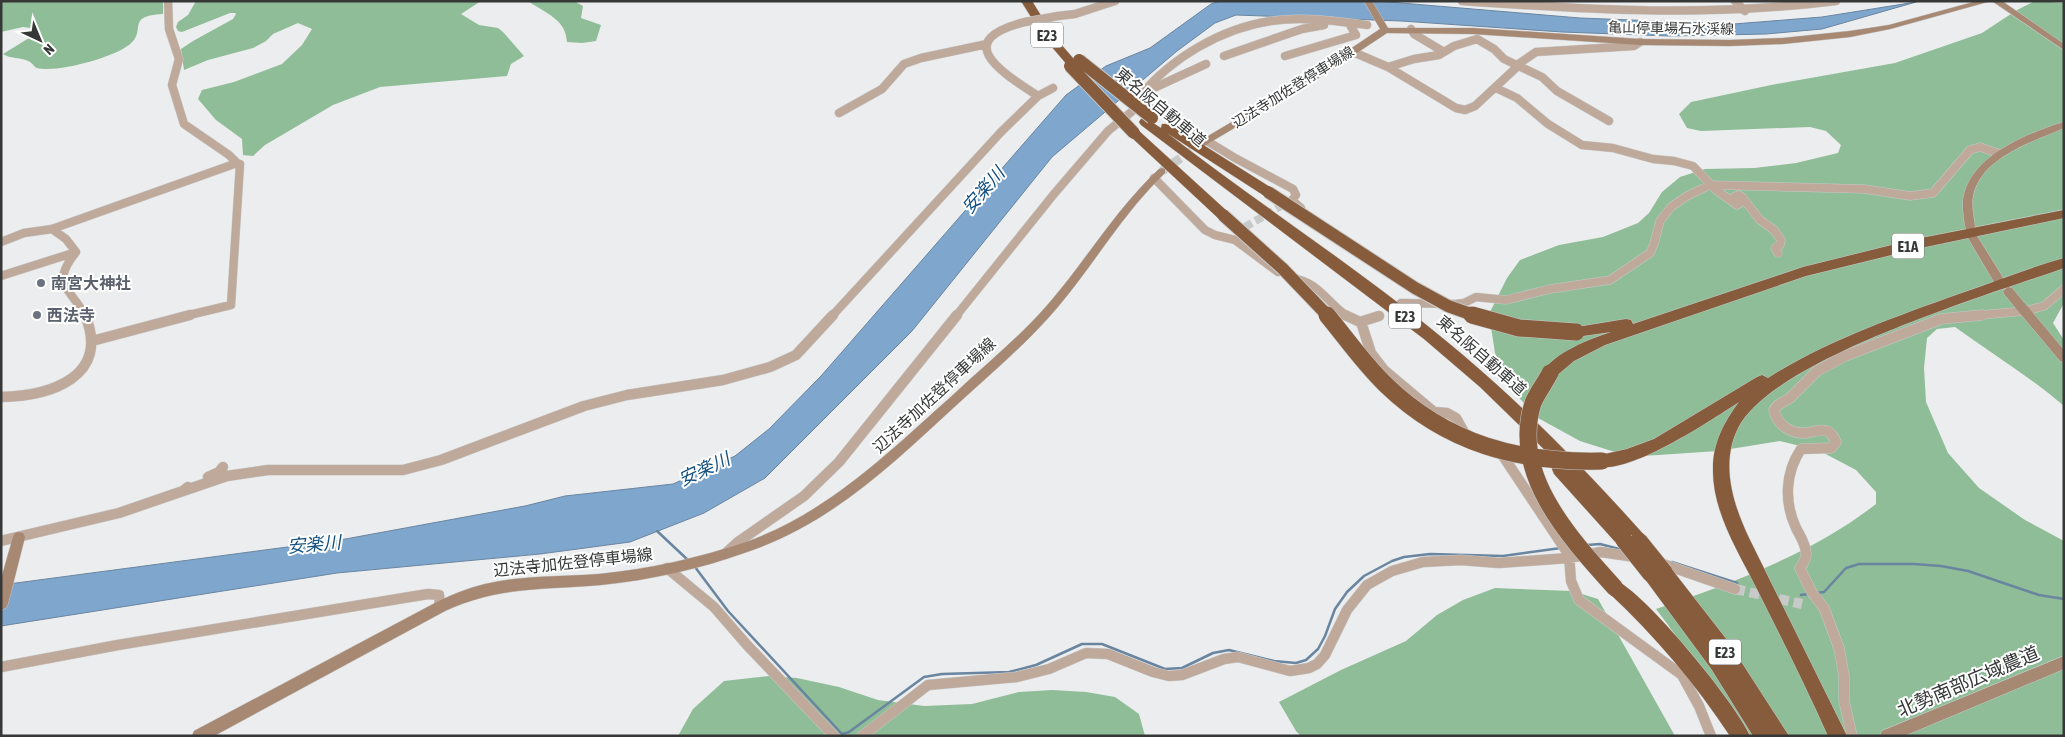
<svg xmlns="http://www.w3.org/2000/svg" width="2065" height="737" font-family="'Asap Condensed','Noto Sans JP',sans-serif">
<rect width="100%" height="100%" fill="#ecedee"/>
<path fill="#8fbd98" d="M 1,1 L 163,1 L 163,14 C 124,16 148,31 129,45 C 112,58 57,73 37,68 C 34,67 32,62 28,61 C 20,57 10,59 3,54 L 29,38 L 31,28 L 23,27 L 1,32 Z
M 196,1 L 481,1 L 461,14 L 479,25 L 498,28 L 503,32 L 524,56 L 511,64 L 507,76 L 380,87 L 333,105 L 265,145 L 253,156 L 243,155 L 242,139 L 216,120 L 198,99 L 202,90 L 234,82 L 282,64 L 302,45 L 312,29 L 298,23 L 273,34 L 266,41 L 253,48 L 208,60 L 184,70 L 181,49 L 193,41 L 233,19 L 236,14 L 235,13 L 230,13 L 182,32 L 178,31 L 176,27 L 178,22 L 188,15 Z
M 528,1 L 574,1 L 583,6 L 581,18 L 601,25 L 596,41 L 582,43 L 567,42 C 566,19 545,13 528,1 Z
M 2035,1 L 2064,3 L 2064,303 L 2053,323 L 2064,340 L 2064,406 C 2030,377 1991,353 1955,327 L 1937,329 L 1927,338 L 1924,368 L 1926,402 L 1948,453 L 1979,488 L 2025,520 L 2064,541 L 2064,736 L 1747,736 C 1714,695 1688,650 1656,609 C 1732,583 1812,554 1876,504 L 1876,492 L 1856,470 L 1820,451 L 1780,441 L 1718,451 L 1643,456 L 1618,453 L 1580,441 L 1538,418 L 1510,388 L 1495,353 L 1489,314 L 1507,278 L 1520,260 L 1559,245 L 1603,237 L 1638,223 L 1649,213 L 1662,192 L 1680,177 L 1705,169 L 1754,168 L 1796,163 L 1838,153 L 1841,145 L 1826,131 L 1810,127 L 1701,131 L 1687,128 L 1679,114 L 1691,102 L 1776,84 L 1895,63 L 1982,33 L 2017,10 Z
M 1495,588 L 1572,591 L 1598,599 L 1675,736 L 1301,736 L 1296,731 L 1279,702 L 1341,670 L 1406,641 L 1437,615 L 1463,600 Z
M 769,676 L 797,678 L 839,687 L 878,700 L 924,706 L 972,704 L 1019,692 L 1052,690 L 1086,692 L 1115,697 L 1139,714 L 1145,736 L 678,736 L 693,709 L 724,681 Z"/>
<path fill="#7fa7cd" stroke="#6985a0" d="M 1220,1 L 1377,1 L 1580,18 L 1734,24 L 1822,17 L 1916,2 L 1822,29 L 1766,34 L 1670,36 L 1562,32 L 1401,21 L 1236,15 L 1215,23 L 1177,51 L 1052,157 L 912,331 L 765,478 L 704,513 L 630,542 L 540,554 L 337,573 L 1,626 L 1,585 L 340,540 L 525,506 L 565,496 L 673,484 L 735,456 L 769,429 L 821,376 L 1066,95 L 1106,66 L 1150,48 L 1211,4 Z"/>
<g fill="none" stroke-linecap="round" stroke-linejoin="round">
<path stroke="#6985a0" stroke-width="2.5" d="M 657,531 L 689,561
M 1587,545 L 1600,544 L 1623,550
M 1672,562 L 1737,583
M 695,567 L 728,611 L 842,734 L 849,732 L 924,677 L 942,674 L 1009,672 L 1036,665 L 1082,644 L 1102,644 L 1165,669 L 1182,668 L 1213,653 L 1229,650 L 1274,661 L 1296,663 L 1306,660 L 1318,649 L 1325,636 L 1335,609 L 1347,592 L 1364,576 L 1392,561 L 1404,557 L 1430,554 L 1503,556 L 1561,548
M 1816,593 L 1824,592 L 1846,568 L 1859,564 L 1914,564 L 1941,566 L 1968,571 L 2039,595 L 2064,599
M 1801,595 L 1808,594"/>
<path stroke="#c8c9c9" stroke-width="8" stroke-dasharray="8 4" stroke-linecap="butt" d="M 1245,227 L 1281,206"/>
<path stroke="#c8c9c9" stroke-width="10" stroke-dasharray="10 5" stroke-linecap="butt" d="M 1735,589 L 1802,604"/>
<path stroke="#c8c9c9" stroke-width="9" stroke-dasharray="9 4.5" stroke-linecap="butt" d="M 1162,171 L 1201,144"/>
<defs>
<path id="street-far1" d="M 1462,1 C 1590,10 1708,17 1836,1
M 1735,1 L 1745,11
M 1058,16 L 1075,14 L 1115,1
M 1411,29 L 1414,34 L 1444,52
M 1353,52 L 1388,67 L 1456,108 L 1465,110 L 1475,106 L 1518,66
M 1224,56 L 1302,29 L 1324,25
M 1285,56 L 1356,35 L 1350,25
M 1517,65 L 1536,52 L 1634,46 L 1640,42
M 1388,67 L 1414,59 L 1439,55 L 1454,46 L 1477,39 L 1494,49 L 1504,59 L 1542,77 L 1557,91 L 1609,121
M 1496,88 L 1517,98 L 1548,124 L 1582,145 L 1613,148 L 1653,159 L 1674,161 L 1693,166 L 1716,190 L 1737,205 L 1740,203 L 1734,197 L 1739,195 L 1742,197 L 1760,220 L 1774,230 L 1781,240 L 1780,245 L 1775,248 L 1778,253
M 1143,93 L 1206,64
M 1038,96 L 1053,88
M 839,113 L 882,89 L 904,64 L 921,58 L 987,44
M 1154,178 L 1205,230 L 1215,235 L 1235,240 L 1278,272
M 1301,208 L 1292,200 L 1296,195 L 1293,189 L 1235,158 L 1161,113 L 1147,107 L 1140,96 C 1171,58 1222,28 1271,21 C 1303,16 1336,21 1367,25
M 52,229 L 66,239 L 76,252 C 49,286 71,287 85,316
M 1,242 L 24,233 L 52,229 L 237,163 L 229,155 L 184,124 L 172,85 L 179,59 L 169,29 L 168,1
M 1,276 L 76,252
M 1291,278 C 1320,282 1326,302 1347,316
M 1401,303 L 1456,304 L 1464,303 L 1476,297 L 1506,300 L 1550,289 L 1610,280 L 1650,253 L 1654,244 L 1660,221 L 1671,207 L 1687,196 L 1710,185 L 1864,189 L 1910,196 L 1933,193 L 1970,150 L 1980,147 L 2000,154
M 185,316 L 231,305 L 240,164 L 237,163
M 832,316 L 1001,132 L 1038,96 C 1003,73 949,41 1025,22
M 956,316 L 1054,194 L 1108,131 L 1141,104
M 1969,316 L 2025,311 L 2044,306 L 2064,289"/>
<path id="street" d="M 1345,315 L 1360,322 L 1379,316
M 1361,322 L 1371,353 L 1384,370 L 1434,412 L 1447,413 L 1456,418 L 1465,434 L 1468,435
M 92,341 L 190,315
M 1,397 C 50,396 111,377 85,315
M 1501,453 L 1569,555 L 1571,581 L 1579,600 L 1682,675 L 1699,706 L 1711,736
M 208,477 L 219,472 L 223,467
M 183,491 L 227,476 L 268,470 L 403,470 L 441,460 L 584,406 L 627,395 L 723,380 L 770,367 L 796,355 L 833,315
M 1,541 L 119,513 L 183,491 L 188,487
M 725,554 L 738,542 L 804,496 L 839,462 L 957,315
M 1660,563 L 1735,589
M 667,568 L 714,607 L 747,645 L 834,736
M 1,667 L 118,645 L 428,594 L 439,595 L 440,607
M 862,736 L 928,685 L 1017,677 L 1049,669 L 1086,653 L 1108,654 L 1153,672 L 1169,676 L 1182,675 L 1224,659 L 1238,657 L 1290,671 L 1309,668 L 1317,664 L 1325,655 L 1347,610 L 1367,585 L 1392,571 L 1423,562 L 1461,560 L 1499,563 L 1569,558 L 1601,552 L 1635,557
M 1852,736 L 1844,701 L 1844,676 L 1839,648 L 1824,608 L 1811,591 L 1800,568 C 1803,564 1806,559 1806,554 C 1806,544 1800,536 1796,528 C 1784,502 1785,473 1801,449 L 1831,448 L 1836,442 C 1834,438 1833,435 1829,432 C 1823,428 1813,432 1806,433 C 1791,434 1777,425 1774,410 L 1778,405 L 1790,398 L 1817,371 L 1845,356 L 1941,319 L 1982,315"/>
<path id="secondary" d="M 1364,1 L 1372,1 L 1388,28 L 1473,28 L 1640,39 L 1730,40 L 1783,38 L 1850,31 L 1889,25 L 1977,1 L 1991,1 L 1890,29 L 1850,37 L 1783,44 L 1730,46 L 1640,45 L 1473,34 L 1387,33 L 1322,76 L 1204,146 L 1198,146 L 1198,142 L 1316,72 L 1380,29 Z
M 1992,1 L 2002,1 L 2064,44 L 2064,50 Z
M 2064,122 L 2064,128 C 2032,142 1981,157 1973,196 C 1971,206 1974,217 1975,227 L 1970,230 L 1966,229 C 1964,224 1964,217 1963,210 C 1959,161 2024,134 2064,122 Z
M 1162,168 L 1165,169 L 1165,173 C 1123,213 1095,263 1057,308 C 1029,341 995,370 962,400 C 895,461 835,522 747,552 C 700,569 650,580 601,585 C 544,590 499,586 445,611 L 214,736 L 192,736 L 194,731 L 435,603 C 451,595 468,588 485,584 C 523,575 561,577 599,574 C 649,569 699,558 746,542 C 828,513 890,451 954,394 C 986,364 1021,336 1050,302 C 1087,259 1116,209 1159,169 Z
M 1973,235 L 1977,236 L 2002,276 L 2003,279 L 2002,282 L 1994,282 L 1968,238 Z
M 2008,287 L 2012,288 L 2064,350 L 2064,362 L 2060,361 L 2004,294 L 2003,291 Z
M 19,532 L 23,533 L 25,537 L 8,604 L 6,608 L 1,610 L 1,579 L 13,537 L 15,533 Z
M 2064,656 L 2064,669 L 1904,736 L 1880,736 L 1882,731 Z"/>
<path id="highway" d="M 1021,1 L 1032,1 L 1053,35 L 1079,65 L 1077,67 L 1069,67 L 1045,39 Z
M 1145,118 L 1161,128 L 1162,124 L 1170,124 L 1273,189 L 1274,192 L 1273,195 L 1263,195 L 1167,133 C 1265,209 1369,275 1463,355 C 1529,411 1588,472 1645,536 L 1647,541 L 1645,546 L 1639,548 L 1631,544 L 1624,547 L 1618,545 L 1554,474 L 1552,469 L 1554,464 L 1558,463 L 1480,387 L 1424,339 L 1141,125 L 1139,122 L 1141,119 Z
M 1134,129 L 1138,130 L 1228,212 L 1230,215 L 1228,218 L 1218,218 L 1130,136 L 1128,133 L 1130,130 Z
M 2064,210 L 2064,218 L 1916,249 L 1806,276 L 1605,345 L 1574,361 L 1555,377 L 1550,379 L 1545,377 L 1542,373 C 1553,353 1590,339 1611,332 L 1576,337 L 1571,336 L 1569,332 L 1571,328 L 1626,319 L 1631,320 L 1633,324 L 1803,267 L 1916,239 Z
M 2064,258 L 2064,268 C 1988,295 1773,359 1738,428 C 1720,464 1733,504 1749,538 L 1847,736 L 1828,736 C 1806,686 1781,637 1757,589 C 1738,551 1712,511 1713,468 C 1713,443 1724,422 1739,402 C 1711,420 1628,476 1596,466 L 1594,461 L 1596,456 L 1627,449 L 1654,439 L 1757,377 L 1762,375 L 1768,378 C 1826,341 1895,317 1959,294 C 1994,282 2029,268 2064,258 Z
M 1664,564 L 1670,567 L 1727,640 L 1789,736 L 1753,736 L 1712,670 L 1645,579 L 1642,574 L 1645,569 L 1651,566 L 1657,569 Z
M 1615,580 C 1644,591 1738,706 1750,736 L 1730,736 C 1695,683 1655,636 1609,593 L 1606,588 L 1609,583 Z"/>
</defs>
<use href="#street-far1" stroke="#c8c9c9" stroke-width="9"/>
<use href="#street" stroke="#c8c9c9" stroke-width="11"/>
<use href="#secondary" stroke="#c8c9c9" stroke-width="1"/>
<use href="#highway" stroke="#c8c9c9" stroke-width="1"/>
<use href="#street-far1" stroke="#bea99b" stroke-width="8"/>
<use href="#street" stroke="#bea99b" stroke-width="10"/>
<use href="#secondary" fill="#a78873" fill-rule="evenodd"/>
<use href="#highway" fill="#865c3d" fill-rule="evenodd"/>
<defs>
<path id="street-bridge" d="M 1025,22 L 1058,16"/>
<path id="highway-bridge-far1" d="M 1079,60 L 1152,118
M 1070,66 L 1134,133
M 1268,192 L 1415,288 L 1448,306 L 1476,316
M 1223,215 L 1283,269 L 1328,316"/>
<path id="highway-bridge" d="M 1327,315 C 1346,338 1364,364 1386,385 C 1447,444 1519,463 1602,461
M 1472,315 L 1519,328 L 1576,332
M 1550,373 C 1545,383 1537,393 1533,403 C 1510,475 1571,539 1615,588
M 1624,540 L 1651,574
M 1639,541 L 1664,572"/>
</defs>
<use href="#street-bridge" stroke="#c8c9c9" stroke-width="9" stroke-linecap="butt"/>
<use href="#highway-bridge-far1" stroke="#c8c9c9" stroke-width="14" stroke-linecap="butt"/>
<use href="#highway-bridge" stroke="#c8c9c9" stroke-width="18" stroke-linecap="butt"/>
<use href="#street-bridge" stroke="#bea99b" stroke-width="8"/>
<use href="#highway-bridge-far1" stroke="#865c3d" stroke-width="12"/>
<use href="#highway-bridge" stroke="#865c3d" stroke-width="17"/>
</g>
<g fill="#6b7280" stroke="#fff" stroke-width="2">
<circle cx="41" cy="283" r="5"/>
<circle cx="37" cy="315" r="5"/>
</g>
<g text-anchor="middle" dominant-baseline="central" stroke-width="4" stroke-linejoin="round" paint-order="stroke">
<g font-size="14" fill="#363737" stroke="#fff">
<text transform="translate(1671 28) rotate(1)">亀山停車場石水渓線</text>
<text transform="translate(1293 87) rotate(-32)">辺法寺加佐登停車場線</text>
</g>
<g fill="#fff" stroke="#727373" stroke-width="1">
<rect x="1031" y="22.5" width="32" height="25" rx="4"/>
<rect x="1892" y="233.5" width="32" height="25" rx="4"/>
<rect x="1389" y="303.5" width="32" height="25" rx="4"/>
<rect x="1709" y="639.5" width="32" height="25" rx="4"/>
</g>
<g font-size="15" font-weight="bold" fill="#363737">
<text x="1047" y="35">E23</text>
<text x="1908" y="246">E1A</text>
<text x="1405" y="316">E23</text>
<text x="1725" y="652">E23</text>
</g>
<g font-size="16" fill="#363737" stroke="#fff">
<text transform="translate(1161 107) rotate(40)">東名阪自動車道</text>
<text transform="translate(1482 355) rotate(41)">東名阪自動車道</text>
<text transform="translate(934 395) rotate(-43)">辺法寺加佐登停車場線</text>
<text transform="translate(573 562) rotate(-6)">辺法寺加佐登停車場線</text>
</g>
<g font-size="16" font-weight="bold" fill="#5b616d" stroke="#fff" text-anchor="start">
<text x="51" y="283">南宮大神社</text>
<text x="47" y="315">西法寺</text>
</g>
<g font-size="18" font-style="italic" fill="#135081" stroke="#fff">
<text transform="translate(983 190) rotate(-49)">安楽川</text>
<text transform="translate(704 469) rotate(-25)">安楽川</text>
<text transform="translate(314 544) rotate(-5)">安楽川</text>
</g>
<g font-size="19" fill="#363737" stroke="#fff">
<text transform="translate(1968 681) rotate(-23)">北勢南部広域農道</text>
</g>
</g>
<rect width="2065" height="737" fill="none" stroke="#363737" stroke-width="5"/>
<g transform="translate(40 40) rotate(136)" stroke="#ffffff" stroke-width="4" paint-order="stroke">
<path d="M0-4L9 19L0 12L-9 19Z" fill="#363737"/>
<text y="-8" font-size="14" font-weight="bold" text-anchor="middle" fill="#363737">N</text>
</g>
</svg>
